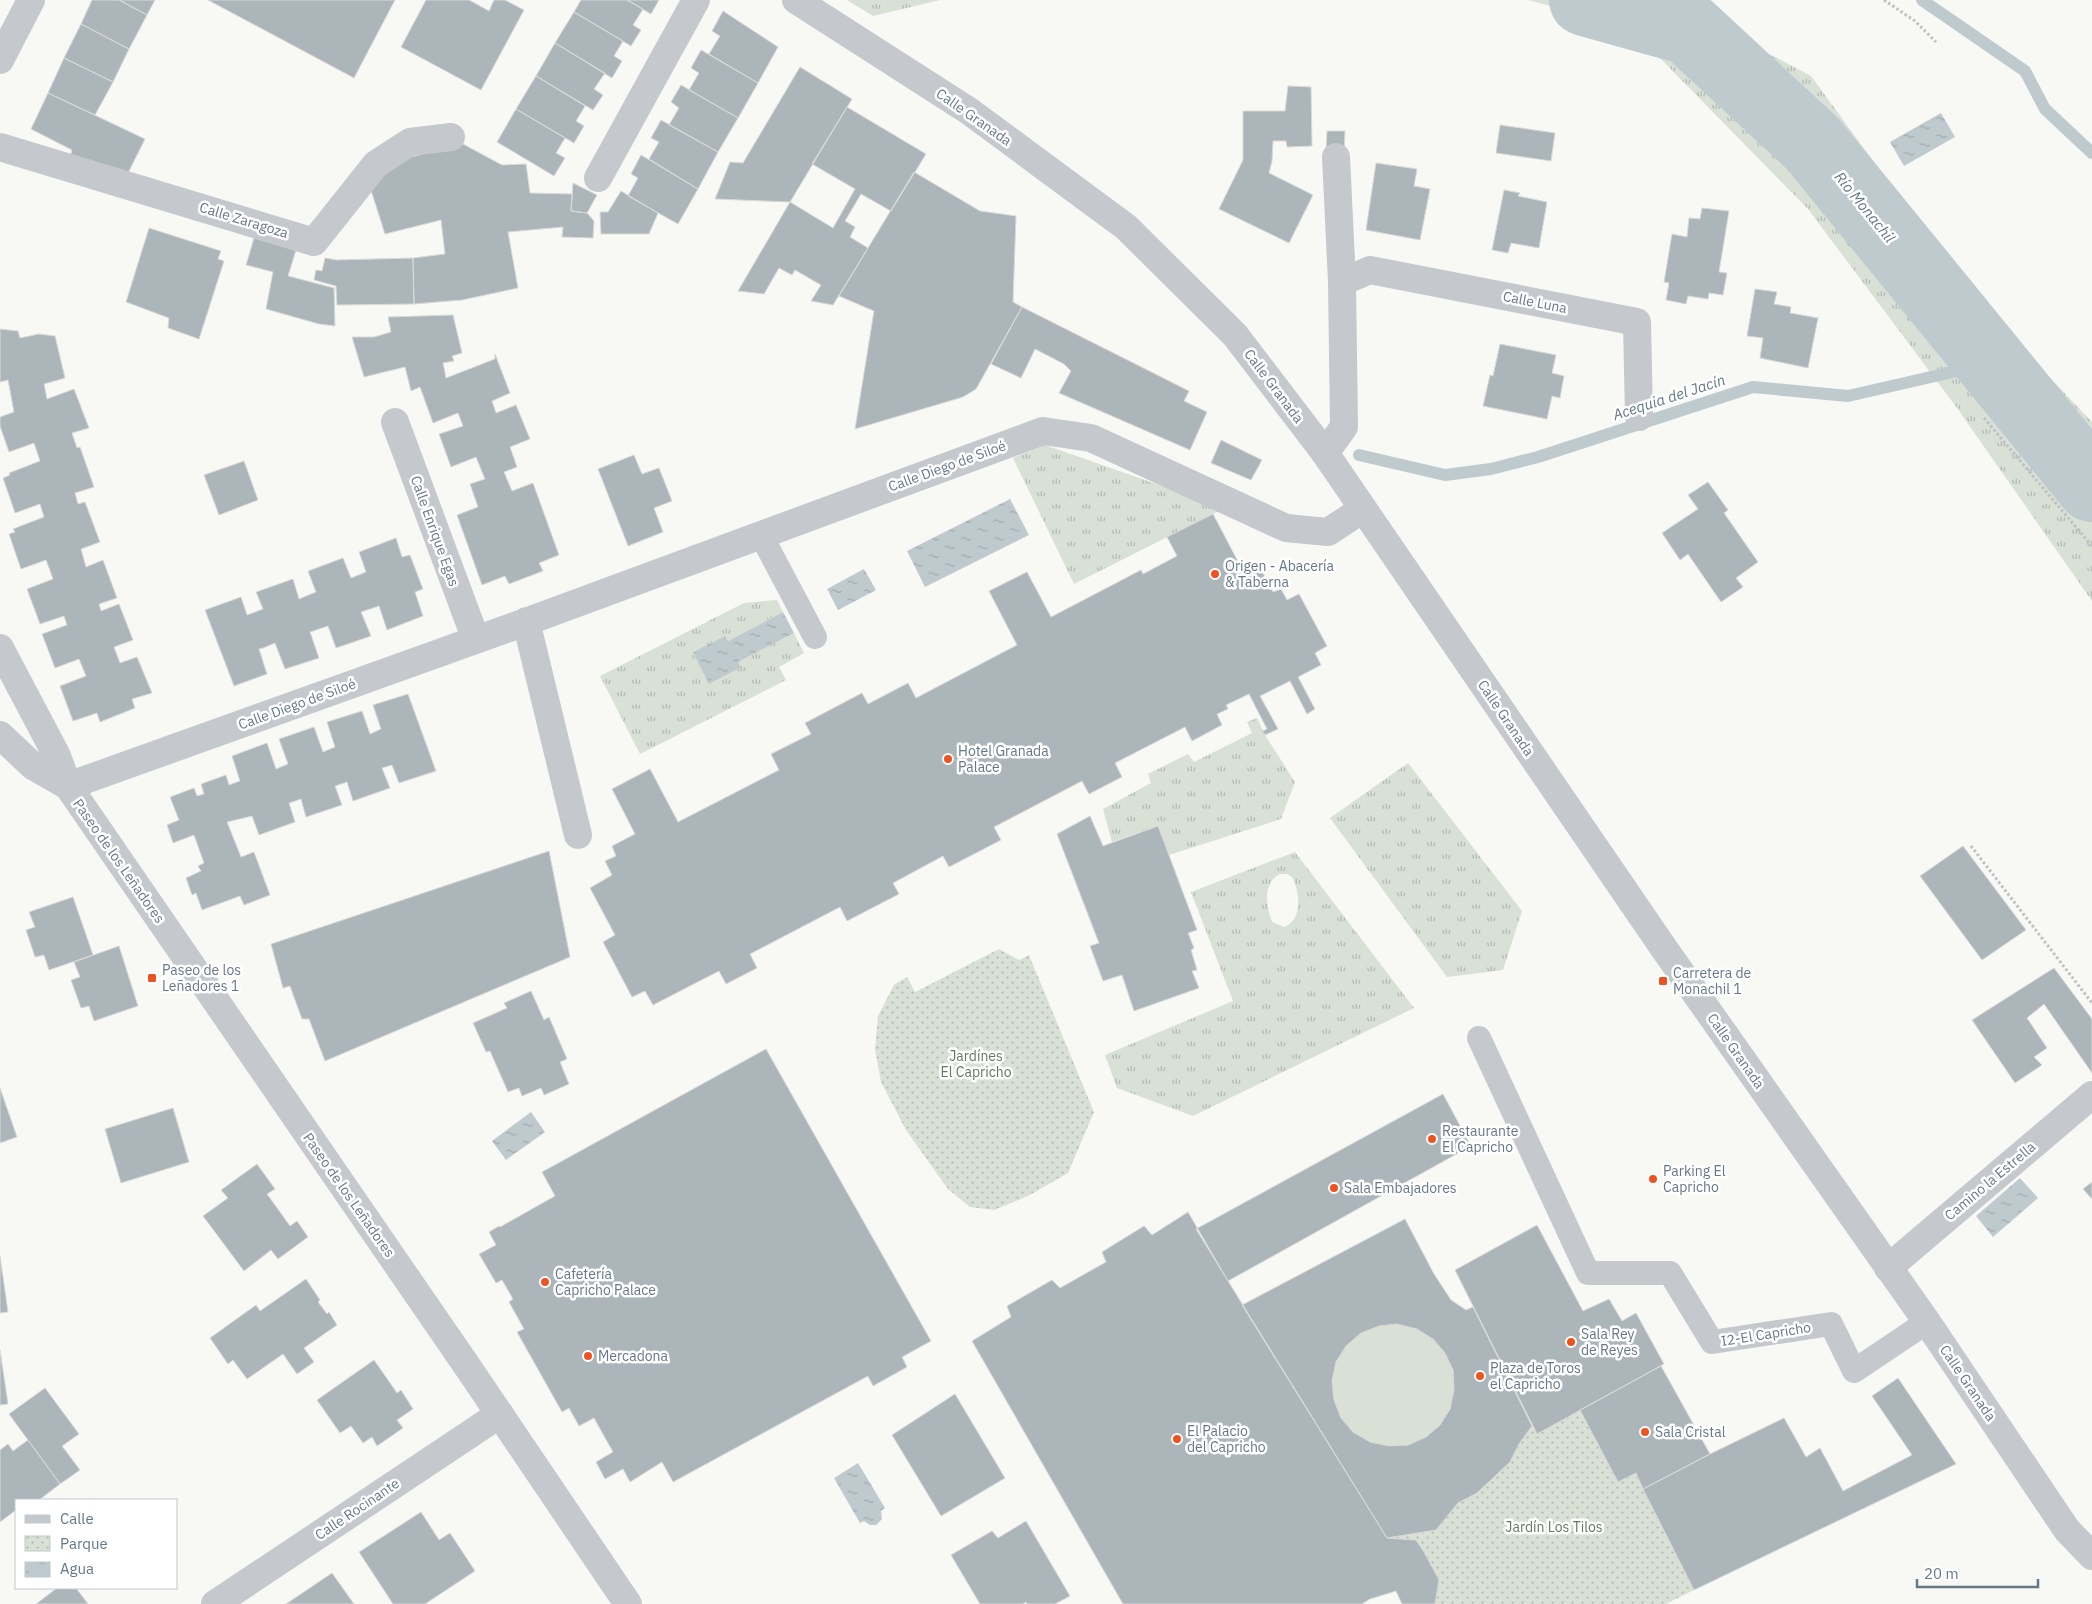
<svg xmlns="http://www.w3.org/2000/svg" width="2092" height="1604" font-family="'IBM Plex Sans',sans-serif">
<defs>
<pattern id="grass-tufts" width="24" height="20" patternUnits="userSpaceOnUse" patternTransform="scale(1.25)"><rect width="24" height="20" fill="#d9e0d6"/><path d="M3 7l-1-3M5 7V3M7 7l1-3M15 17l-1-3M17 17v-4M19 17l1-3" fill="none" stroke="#b4bab3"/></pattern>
<pattern id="park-dots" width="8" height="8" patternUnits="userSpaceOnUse" patternTransform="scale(1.25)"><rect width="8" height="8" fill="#d9e0d6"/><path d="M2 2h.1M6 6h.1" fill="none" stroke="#b4bab3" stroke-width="1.8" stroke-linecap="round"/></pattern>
<pattern id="water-ripples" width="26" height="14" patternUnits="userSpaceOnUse" patternTransform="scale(1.25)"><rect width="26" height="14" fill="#bfcacf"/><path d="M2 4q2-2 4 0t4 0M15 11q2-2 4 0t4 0" fill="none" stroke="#9fa9ae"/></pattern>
</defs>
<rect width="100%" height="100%" fill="#f8f8f5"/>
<path fill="url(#grass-tufts)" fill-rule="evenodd" d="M 847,0 L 940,0 L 873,16 Z
M 1528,0 L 1667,0 L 1811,76 L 1968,291 L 2092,422 L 2092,601 L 1957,408 L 1808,209 L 1654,52 L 1558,8 Z
M 1045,445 L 1225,508 L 1074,584 L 1013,458 Z
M 777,600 L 783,612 L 728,641 L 725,636 L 693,652 L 741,667 L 738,662 L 794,633 L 804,653 L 779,667 L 786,680 L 640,754 L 600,676 L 744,603 Z
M 1257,718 L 1265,735 L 1295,782 L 1281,819 L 1169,855 L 1157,826 L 1112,842 L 1103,809 L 1151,783 L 1148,774 L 1188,754 L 1194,762 L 1252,733 L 1247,722 Z
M 1408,763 L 1522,911 L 1503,970 L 1447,977 L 1330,818 Z
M 1295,852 L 1414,1008 L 1193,1116 L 1117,1088 L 1105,1055 L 1233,1001 L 1191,892 ZM 1280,874 L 1287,874 L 1292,877 C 1300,892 1303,920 1284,927 L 1272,922 C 1266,906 1262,883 1280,874 Z"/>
<path fill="url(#park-dots)" d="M 999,949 L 1019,960 L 1029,955 L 1094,1112 L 1068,1173 L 1028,1196 L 994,1210 L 970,1207 L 948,1189 L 933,1168 L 906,1130 L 881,1082 L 875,1049 L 878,1016 L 894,985 L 907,977 L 915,992 Z
M 1580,1410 L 1618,1481 L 1636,1473 L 1694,1590 L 1666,1604 L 1435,1604 L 1439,1580 L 1416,1540 L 1387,1538 L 1436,1530 L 1458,1503 L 1477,1493 L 1510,1462 L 1519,1444 L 1532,1426 L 1537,1434 Z"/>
<path fill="#d9e0d6" d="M1332 1385a61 61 0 1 1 122 0a61 61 0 1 1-122 0Z"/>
<path fill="url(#water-ripples)" d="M 1941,113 L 1955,137 L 1904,166 L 1890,142 Z
M 1010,499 L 1029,535 L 925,587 L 907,551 Z
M 864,569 L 876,590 L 838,610 L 827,589 Z
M 783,612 L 794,633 L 738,662 L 741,667 L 709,684 L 693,652 L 725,636 L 728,641 Z
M 531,1112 L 545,1132 L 506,1160 L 492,1141 Z
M 2020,1178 L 2038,1198 L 1993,1237 L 1976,1216 Z
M 858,1463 L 885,1508 L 881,1511 L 882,1519 L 876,1525 L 870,1525 L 864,1521 L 860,1523 L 834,1478 Z"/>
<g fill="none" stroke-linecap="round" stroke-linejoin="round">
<path stroke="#bfcacf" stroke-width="12" d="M 1922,0 L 2025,71 L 2045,109 L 2092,153
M 1359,455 L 1445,475 L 1491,469 L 1538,457 L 1753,387 L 1848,396 L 1992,363"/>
<path stroke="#bfcacf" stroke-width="72" d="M 1585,0 L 1689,29 L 1813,144 L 2092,486"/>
</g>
<path fill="#abb5ba" stroke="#d9d9d7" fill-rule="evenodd" d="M 92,0 L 119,0 L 147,15 L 129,49 L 81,24 Z
M 119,0 L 155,0 L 147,15 Z
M 208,0 L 395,0 L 354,78 Z
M 426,0 L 469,0 L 489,11 L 494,0 L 505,0 L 524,10 L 481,90 L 401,47 Z
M 581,0 L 627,0 L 643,9 L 633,25 L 641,30 L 631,46 L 574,12 Z
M 627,0 L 659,0 L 651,14 Z
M 723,11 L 778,47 L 758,83 L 709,54 L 720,36 L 712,31 Z
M 574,12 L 623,41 L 614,56 L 622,61 L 612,78 L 555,43 Z
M 81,24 L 129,49 L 113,82 L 64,58 Z
M 555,43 L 605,73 L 594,89 L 603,95 L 593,110 L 536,76 Z
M 701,50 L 758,83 L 738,118 L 689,90 L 699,73 L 691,68 Z
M 64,58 L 113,82 L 95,115 L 48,93 Z
M 800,67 L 852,99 L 790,202 L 715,199 L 730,162 L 743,163 Z
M 536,76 L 585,106 L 576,121 L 584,126 L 574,143 L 516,109 Z
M 681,85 L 738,118 L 718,152 L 669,125 L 679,108 L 671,102 Z
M 1288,86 L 1311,87 L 1312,146 L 1287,147 L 1286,141 L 1273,141 L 1272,161 L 1269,173 L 1313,195 L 1289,243 L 1219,209 L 1243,160 L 1243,111 L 1285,111 Z
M 48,93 L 145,139 L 126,177 L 70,157 L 72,150 L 31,129 Z
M 847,107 L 926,154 L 891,211 L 861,194 L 845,221 L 855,227 L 850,237 L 868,248 L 833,305 L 811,301 L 821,285 L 795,270 L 792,275 L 779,268 L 764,294 L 738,291 L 790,202 L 833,228 L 855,189 L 812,164 Z
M 516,109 L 565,138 L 556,153 L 565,158 L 554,176 L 497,142 Z
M 661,120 L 718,152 L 698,189 L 649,159 L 659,142 L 651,138 Z
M 1500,125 L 1555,133 L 1551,161 L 1496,153 Z
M 1327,131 L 1345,131 L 1344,154 L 1326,154 Z
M 461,143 L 502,165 L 526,164 L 530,193 L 572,194 L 571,211 L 587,213 L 594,221 L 593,238 L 562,237 L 563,227 L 508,232 L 518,288 L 462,300 L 414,304 L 413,258 L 445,254 L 441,220 L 385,234 L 368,181 L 383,165 Z
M 641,155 L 698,189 L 678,224 L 628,196 L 638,178 L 631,174 Z
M 1376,163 L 1417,169 L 1414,186 L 1430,189 L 1420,240 L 1366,230 Z
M 914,172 L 980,211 L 1016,216 L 1013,302 L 1022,307 L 976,389 L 963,397 L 855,429 L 874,311 L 839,296 Z
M 573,183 L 597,195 L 587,213 L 571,211 Z
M 1504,190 L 1520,193 L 1518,196 L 1547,202 L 1539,248 L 1511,243 L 1508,253 L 1492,250 Z
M 621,191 L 658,213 L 649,234 L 601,234 L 600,212 L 608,212 Z
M 1702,208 L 1729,211 L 1719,272 L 1727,273 L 1723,295 L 1709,293 L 1708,299 L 1688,296 L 1686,304 L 1666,300 L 1669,283 L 1664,282 L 1672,234 L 1687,237 L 1689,218 L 1700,219 Z
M 149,228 L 221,251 L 218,259 L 224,261 L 199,339 L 168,328 L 169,318 L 126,302 Z
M 254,238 L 296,250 L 288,276 L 334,288 L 335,326 L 319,324 L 266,309 L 273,272 L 246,265 Z
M 325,258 L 337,260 L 413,258 L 414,304 L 337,305 L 336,286 L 314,280 L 316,270 L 322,271 Z
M 1755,289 L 1777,292 L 1774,304 L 1791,307 L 1790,313 L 1818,318 L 1808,368 L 1760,358 L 1763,338 L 1747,336 Z
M 1022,307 L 1189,391 L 1184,401 L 1207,412 L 1190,450 L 1059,393 L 1071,371 L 1064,364 L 1035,349 L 1021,378 L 991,364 Z
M 453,315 L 462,353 L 452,356 L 454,361 L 443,363 L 446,378 L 495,359 L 495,354 L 510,393 L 492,401 L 496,413 L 516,405 L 530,439 L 510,447 L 517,467 L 504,472 L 512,491 L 533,483 L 559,555 L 539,563 L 543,571 L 509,584 L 505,576 L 482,585 L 457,515 L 478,507 L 470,484 L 485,479 L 476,457 L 451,467 L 439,434 L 463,426 L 458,413 L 433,423 L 420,387 L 411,391 L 405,367 L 364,377 L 352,337 L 374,337 L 391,332 L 388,317 Z
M 0,329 L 18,331 L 20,338 L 39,334 L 55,336 L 65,378 L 44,384 L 47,399 L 74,389 L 89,428 L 72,433 L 77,448 L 80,447 L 94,487 L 75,493 L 78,504 L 85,502 L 100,542 L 81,549 L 86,567 L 103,560 L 117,598 L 99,604 L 101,611 L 119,604 L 133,640 L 114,647 L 120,663 L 137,657 L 152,693 L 132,699 L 135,708 L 100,722 L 97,713 L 73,721 L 60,686 L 86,676 L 79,659 L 55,668 L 42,634 L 67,625 L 64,616 L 40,624 L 27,589 L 53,579 L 48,565 L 46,560 L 21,569 L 9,534 L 15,532 L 13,529 L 44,517 L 40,504 L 15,513 L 3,478 L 10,475 L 9,473 L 40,461 L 34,443 L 9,452 L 0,426 L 0,417 L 14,412 L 8,380 L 0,382 Z
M 1500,344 L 1556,355 L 1552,373 L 1564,376 L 1560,398 L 1552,396 L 1547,419 L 1483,406 L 1490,375 L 1493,376 Z
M 1221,440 L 1262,460 L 1251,480 L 1211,463 Z
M 634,455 L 642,474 L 659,468 L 672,501 L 654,508 L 663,532 L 628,546 L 598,469 Z
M 244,461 L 258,500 L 219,515 L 204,475 Z
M 1708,482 L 1728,510 L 1724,513 L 1758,562 L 1736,578 L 1743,587 L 1721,602 L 1688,554 L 1680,560 L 1662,533 L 1698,509 L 1688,495 Z
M 1213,514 L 1244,573 L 1259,566 L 1273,592 L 1281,589 L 1287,600 L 1299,594 L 1327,646 L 1315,653 L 1321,665 L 1298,677 L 1315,709 L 1307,714 L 1290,681 L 1260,696 L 1278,729 L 1265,735 L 1263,731 L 1267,729 L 1249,694 L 1226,705 L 1228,709 L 1217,714 L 1222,725 L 1192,741 L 1185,727 L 1115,763 L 1122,777 L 1089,794 L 1082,781 L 994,827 L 1001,840 L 949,867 L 943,856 L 893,883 L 899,894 L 847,921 L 840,907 L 750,954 L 757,968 L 726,984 L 719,971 L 653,1005 L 645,991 L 632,997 L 603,942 L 615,935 L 590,888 L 612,875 L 605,861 L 616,856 L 612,846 L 635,834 L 612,789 L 650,769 L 678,822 L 779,770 L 771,754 L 811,734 L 805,723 L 862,693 L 868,704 L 908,683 L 916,698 L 1017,645 L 989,591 L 1027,572 L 1051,617 L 1141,570 L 1143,574 L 1177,556 L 1167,537 Z
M 396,538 L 402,557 L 410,555 L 423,589 L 415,592 L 423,616 L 387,630 L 379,606 L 361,612 L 371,636 L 336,648 L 328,626 L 310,632 L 319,658 L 285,669 L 275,643 L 263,648 L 259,649 L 267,674 L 234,686 L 205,610 L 241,597 L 247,615 L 263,609 L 256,592 L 293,579 L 299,599 L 316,592 L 308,571 L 343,558 L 351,578 L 366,572 L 359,552 Z
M 408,694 L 436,771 L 399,783 L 392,765 L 382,768 L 390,788 L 353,801 L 347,782 L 335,786 L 342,805 L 306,817 L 301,799 L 289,803 L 295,822 L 259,835 L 252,816 L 227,822 L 241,857 L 254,852 L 270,895 L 244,905 L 240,896 L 202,910 L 196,893 L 192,895 L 186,878 L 201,871 L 198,866 L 204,863 L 194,835 L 173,843 L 167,825 L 179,820 L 170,797 L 194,788 L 197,796 L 204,794 L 201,784 L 226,775 L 229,785 L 240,781 L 232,756 L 267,743 L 276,769 L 288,764 L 279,739 L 314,727 L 323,752 L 335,747 L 327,722 L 362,711 L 370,734 L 381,729 L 373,705 Z
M 1090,816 L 1103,846 L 1158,826 L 1197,930 L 1188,933 L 1194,948 L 1191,950 L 1197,970 L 1192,971 L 1199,988 L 1134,1011 L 1122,975 L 1103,981 L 1090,946 L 1099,943 L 1057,834 Z
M 1963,846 L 2026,930 L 1982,960 L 1920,876 Z
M 549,851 L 570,957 L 325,1061 L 309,1019 L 302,1019 L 290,986 L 283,988 L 271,944 Z
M 73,897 L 93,955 L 49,970 L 44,955 L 35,957 L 26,930 L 35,927 L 29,912 Z
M 119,946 L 138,1006 L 94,1021 L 89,1006 L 81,1008 L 71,980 L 80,977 L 74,962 Z
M 2054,968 L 2092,1019 L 2092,1073 L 2044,1004 L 2027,1018 L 2047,1048 L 2034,1057 L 2042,1065 L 2015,1083 L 1972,1020 Z
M 531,991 L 544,1020 L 549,1017 L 567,1059 L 560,1062 L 569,1084 L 544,1095 L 541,1088 L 522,1096 L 519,1088 L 508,1092 L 490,1051 L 486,1052 L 473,1023 L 507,1008 L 504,1003 Z
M 766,1049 L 931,1341 L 902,1357 L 907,1367 L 873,1386 L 868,1376 L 673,1482 L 662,1462 L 630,1482 L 623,1469 L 605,1479 L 596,1462 L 613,1452 L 594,1418 L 579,1426 L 569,1408 L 562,1412 L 517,1332 L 524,1329 L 509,1302 L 513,1299 L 502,1280 L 496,1283 L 479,1254 L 496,1245 L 489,1232 L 499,1226 L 500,1227 L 555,1196 L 542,1172 Z
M 0,1088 L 17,1137 L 0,1143 Z
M 1443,1094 L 1471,1146 L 1228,1281 L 1196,1229 Z
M 173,1108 L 189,1162 L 121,1183 L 105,1129 Z
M 257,1164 L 275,1189 L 267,1194 L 290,1226 L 297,1221 L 308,1237 L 278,1259 L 271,1250 L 244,1271 L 203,1216 L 228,1198 L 221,1190 Z
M 2092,1182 L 2092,1199 L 2083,1189 Z
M 1188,1212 L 1228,1281 L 1387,1538 L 1416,1540 L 1424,1552 L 1439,1580 L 1435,1604 L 1402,1604 L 1396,1591 L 1370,1599 L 1362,1604 L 1123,1604 L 972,1341 L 1011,1317 L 1007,1306 L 1052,1280 L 1060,1288 L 1106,1262 L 1102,1252 L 1144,1226 L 1152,1235 Z
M 1405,1219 L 1434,1274 L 1451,1300 L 1466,1310 L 1473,1307 L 1532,1426 L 1519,1444 L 1510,1462 L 1477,1493 L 1458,1503 L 1436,1530 L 1387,1538 L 1242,1305 ZM 1397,1324 L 1417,1329 L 1433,1339 L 1445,1353 L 1453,1370 L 1454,1390 L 1450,1409 L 1440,1425 L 1426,1437 L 1408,1445 L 1389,1446 L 1370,1442 L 1353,1432 L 1341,1418 L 1334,1400 L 1332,1381 L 1336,1362 L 1346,1346 L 1361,1333 L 1379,1326 Z
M 1537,1225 L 1583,1311 L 1609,1299 L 1622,1321 L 1636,1313 L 1664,1364 L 1537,1434 L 1455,1270 Z
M 0,1256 L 8,1312 L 0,1313 Z
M 306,1279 L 320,1300 L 318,1302 L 327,1314 L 329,1312 L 337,1325 L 304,1348 L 314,1362 L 297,1374 L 283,1354 L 247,1379 L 233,1360 L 228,1364 L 210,1338 L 256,1305 L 260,1311 Z
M 0,1350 L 8,1404 L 0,1405 Z
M 374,1360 L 397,1393 L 401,1390 L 413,1409 L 397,1420 L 403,1428 L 377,1446 L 372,1437 L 363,1443 L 351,1426 L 340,1433 L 317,1400 Z
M 1661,1366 L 1710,1454 L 1643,1489 L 1636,1473 L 1618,1482 L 1580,1410 Z
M 1898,1378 L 1956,1464 L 1694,1590 L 1643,1489 L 1710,1454 L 1784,1418 L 1806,1457 L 1820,1448 L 1843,1491 L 1912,1455 L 1872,1396 Z
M 45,1388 L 79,1434 L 62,1446 L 80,1470 L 60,1484 L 9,1414 Z
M 955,1394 L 1005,1478 L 941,1516 L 892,1435 Z
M 28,1440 L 60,1484 L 39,1500 L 16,1500 L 16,1510 L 0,1522 L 0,1450 L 8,1444 L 13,1451 Z
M 421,1512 L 439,1540 L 450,1533 L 475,1571 L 425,1604 L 393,1604 L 359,1552 Z
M 1026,1521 L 1070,1596 L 1055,1604 L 1027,1604 L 1026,1602 L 1023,1604 L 980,1604 L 951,1555 L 992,1531 L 998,1538 Z
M 332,1573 L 354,1604 L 286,1604 Z
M 57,1588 L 76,1588 L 88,1604 L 36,1604 Z"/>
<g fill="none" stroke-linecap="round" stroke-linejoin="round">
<path stroke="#bec1c3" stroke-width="3" stroke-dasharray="2.5 2.5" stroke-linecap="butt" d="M 1884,0 L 1915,21 L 1936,42
M 1984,418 L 2092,546
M 1971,846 L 2092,1003"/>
<path stroke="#c5c9cd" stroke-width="24" d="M 761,535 L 815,637
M 1479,1038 L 1588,1273 L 1670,1273 L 1712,1342 L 1831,1324 L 1854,1371 L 1927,1322"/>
<path stroke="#c5c9cd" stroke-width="28" d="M 0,147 L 314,242 L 376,164 L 410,142 L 451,137
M 1336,157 L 1342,282
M 598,178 L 696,0
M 395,422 L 476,640
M 1325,453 L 1344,427 L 1342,282 L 1370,270 L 1637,322 L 1639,417
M 526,621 L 578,835
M 68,786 L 512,627 L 1043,431 L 1091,438 L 1286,528 L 1328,532 L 1363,509
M 1888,1268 L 2092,1095
M 215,1604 L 500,1414"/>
<path stroke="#c5c9cd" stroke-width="28" d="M 796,0 L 969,111 L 1126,227 L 1235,335 L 1325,453 L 1663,947 L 1927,1322 L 2067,1530 L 2092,1556
M 0,60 L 31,0
M 0,648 L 57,756 L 68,786 L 467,1366 L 628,1604
M 0,735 L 33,766 L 68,786"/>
</g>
<g fill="#ed5320" stroke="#fff" stroke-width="2">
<circle cx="1215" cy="574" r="5"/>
<circle cx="948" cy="759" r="5"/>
<rect x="147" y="973" width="10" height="10" rx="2.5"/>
<rect x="1658" y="976" width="10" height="10" rx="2.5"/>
<circle cx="1432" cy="1139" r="5"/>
<circle cx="1653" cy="1179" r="5"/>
<circle cx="1334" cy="1188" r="5"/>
<circle cx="545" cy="1282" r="5"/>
<circle cx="1571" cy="1342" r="5"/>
<circle cx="588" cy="1356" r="5"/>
<circle cx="1480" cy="1376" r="5"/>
<circle cx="1645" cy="1432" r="5"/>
<circle cx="1177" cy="1439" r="5"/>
</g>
<g text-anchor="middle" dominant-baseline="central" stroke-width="5" stroke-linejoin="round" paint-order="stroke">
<g font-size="14" fill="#657888" stroke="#fff">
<text transform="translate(974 117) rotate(35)">Calle Granada</text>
<text transform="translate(244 220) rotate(17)">Calle Zaragoza</text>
<text transform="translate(1535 302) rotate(11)">Calle Luna</text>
<text transform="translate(1274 386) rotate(53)">Calle Granada</text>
<text transform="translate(947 466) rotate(-20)">Calle Diego de Siloé</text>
<text transform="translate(435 531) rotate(70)">Calle Enrique Egas</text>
<text transform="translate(297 704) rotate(-20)">Calle Diego de Siloé</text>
<text transform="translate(1506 718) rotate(56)">Calle Granada</text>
<text transform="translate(119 861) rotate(55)">Paseo de los Leñadores</text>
<text transform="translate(1736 1051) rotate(55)">Calle Granada</text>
<text transform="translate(1990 1181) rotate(-40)">Camino la Estrella</text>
<text transform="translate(349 1195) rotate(55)">Paseo de los Leñadores</text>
<text transform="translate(1766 1334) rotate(-9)">I2-El Capricho</text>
<text transform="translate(1968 1383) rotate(56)">Calle Granada</text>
<text transform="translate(357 1509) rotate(-34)">Calle Rocinante</text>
</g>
<g font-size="14" fill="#657888" stroke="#fff" text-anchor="start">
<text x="1225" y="566">Origen - Abacería<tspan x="1225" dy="16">&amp; Taberna</tspan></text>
<text x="958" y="751">Hotel Granada<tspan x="958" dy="16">Palace</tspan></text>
<text x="162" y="970">Paseo de los<tspan x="162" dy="16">Leñadores 1</tspan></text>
<text x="1673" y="973">Carretera de<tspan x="1673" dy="16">Monachil 1</tspan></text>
<text x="1442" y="1131">Restaurante<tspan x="1442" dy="16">El Capricho</tspan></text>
<text x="1663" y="1171">Parking El<tspan x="1663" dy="16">Capricho</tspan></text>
<text x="1344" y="1188">Sala Embajadores</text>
<text x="555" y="1274">Cafetería<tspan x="555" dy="16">Capricho Palace</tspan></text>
<text x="1581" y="1334">Sala Rey<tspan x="1581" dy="16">de Reyes</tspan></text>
<text x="598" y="1356">Mercadona</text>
<text x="1490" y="1368">Plaza de Toros<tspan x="1490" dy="16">el Capricho</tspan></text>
<text x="1187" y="1431">El Palacio<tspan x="1187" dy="16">del Capricho</tspan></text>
<text x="1655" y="1432">Sala Cristal</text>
</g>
<g font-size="14" fill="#657960" stroke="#fff">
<text x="976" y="1056">Jardínes<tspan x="976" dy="16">El Capricho</tspan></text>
<text x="1554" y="1527">Jardín Los Tilos</text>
</g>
<g font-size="15" font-style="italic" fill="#617983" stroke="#fff">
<text transform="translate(1865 207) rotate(51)">Río Monachil</text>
<text transform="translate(1669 397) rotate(-18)">Acequia del Jacín</text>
</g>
</g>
<rect x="15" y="1499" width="162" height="90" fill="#ffffff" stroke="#c1c9cf"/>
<rect x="25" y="1515" width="25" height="8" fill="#c5c9cd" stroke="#c1c9cf"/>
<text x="60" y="1524" font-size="15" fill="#657888">Calle</text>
<rect x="25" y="1536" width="25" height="15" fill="url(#park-dots)" stroke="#c1c9cf"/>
<text x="60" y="1549" font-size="15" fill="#657888">Parque</text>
<rect x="25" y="1562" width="25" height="15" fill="url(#water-ripples)" stroke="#c1c9cf"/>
<text x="60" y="1574" font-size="15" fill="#657888">Agua</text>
<path d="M1917 1579v8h121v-8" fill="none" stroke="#657888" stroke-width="2.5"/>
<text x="1924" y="1579" font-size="15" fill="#657888" stroke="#ffffff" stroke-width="4" paint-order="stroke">20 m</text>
</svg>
